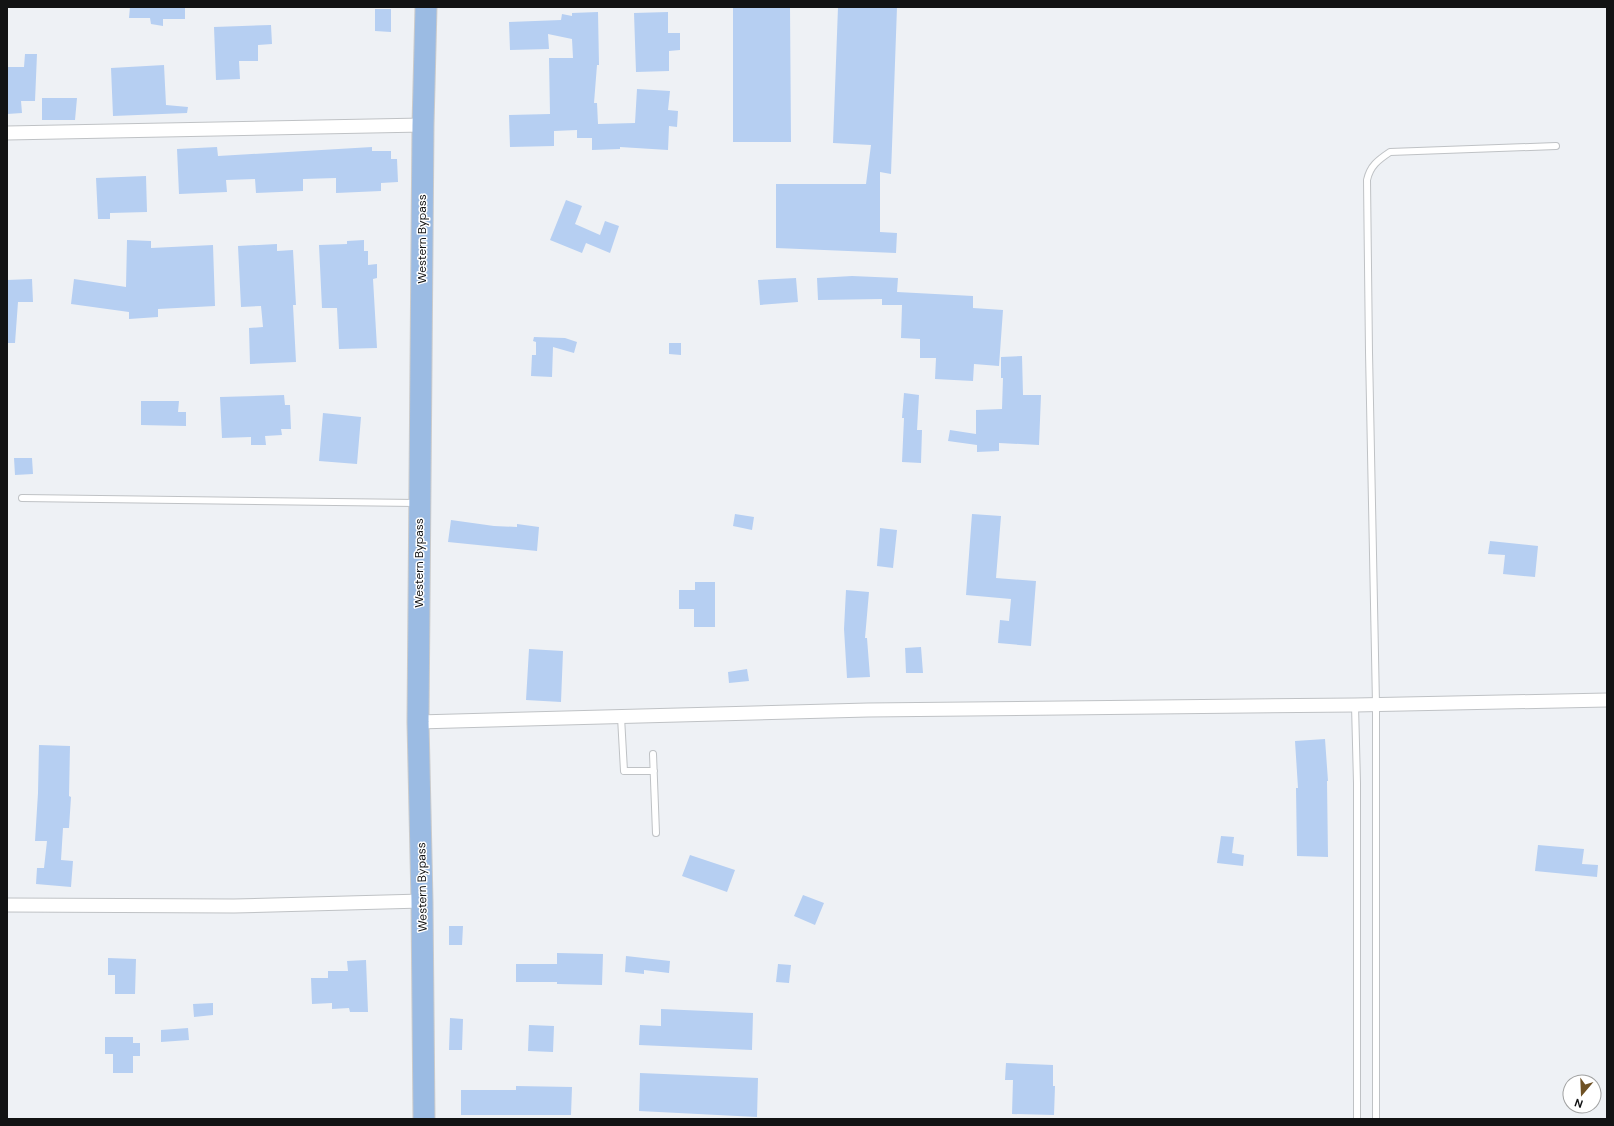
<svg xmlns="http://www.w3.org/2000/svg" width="1614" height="1126" font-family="'DM Sans',sans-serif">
<rect width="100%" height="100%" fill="#eef1f5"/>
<path fill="#b6cff2" d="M 130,7 L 185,7 L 185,19 L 163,19 L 163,26 L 151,24 L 150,18 L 129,18 Z
M 733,7 L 790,7 L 791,142 L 733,142 Z
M 838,7 L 897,7 L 891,174 L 880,172 L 880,232 L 897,233 L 896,253 L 776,248 L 776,184 L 866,184 L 871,145 L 833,143 Z
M 375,9 L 391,9 L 391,32 L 375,31 Z
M 598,12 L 599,65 L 597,65 L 594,103 L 597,103 L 598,124 L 635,123 L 637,89 L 670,91 L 668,110 L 678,111 L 677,127 L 669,126 L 668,150 L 620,147 L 620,149 L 592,150 L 592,138 L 577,138 L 577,130 L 554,131 L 554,146 L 510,147 L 509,115 L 550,114 L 549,58 L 573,58 L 572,39 L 548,34 L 549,49 L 510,50 L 509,22 L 561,20 L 562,14 L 572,16 L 572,13 Z
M 668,12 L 668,33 L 680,33 L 680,50 L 669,51 L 669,71 L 636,72 L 634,13 Z
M 271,25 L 272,44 L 258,45 L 258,61 L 239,61 L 240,79 L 216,80 L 214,27 Z
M 25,54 L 37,54 L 35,101 L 21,101 L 22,113 L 7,114 L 7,67 L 24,67 Z
M 164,65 L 166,105 L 188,107 L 187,113 L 113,116 L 111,68 Z
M 42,98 L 77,98 L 75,120 L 42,120 Z
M 217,147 L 218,156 L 372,147 L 372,151 L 391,151 L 391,159 L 397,159 L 398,182 L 381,183 L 381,191 L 336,193 L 336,178 L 303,179 L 303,191 L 256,193 L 255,179 L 226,180 L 227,192 L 179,194 L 177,149 Z
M 146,176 L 147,212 L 110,213 L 110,219 L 98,219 L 96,178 Z
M 566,200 L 582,206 L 575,224 L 600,235 L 605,221 L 619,226 L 610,253 L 586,243 L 582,253 L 550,240 Z
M 127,240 L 151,241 L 151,248 L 213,245 L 215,306 L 158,309 L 158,317 L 129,319 L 129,312 L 71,304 L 74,279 L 126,287 Z
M 364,240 L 364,251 L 368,251 L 368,265 L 377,264 L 377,278 L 373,279 L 377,348 L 339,349 L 337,308 L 322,308 L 319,245 L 347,244 L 347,241 Z
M 277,244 L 277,251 L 293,250 L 296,305 L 293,305 L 296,362 L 250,364 L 249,328 L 263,327 L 261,306 L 241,307 L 238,246 Z
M 852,276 L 898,278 L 897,292 L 973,296 L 973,308 L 1003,310 L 999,366 L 974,364 L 973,381 L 935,379 L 936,358 L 920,358 L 920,339 L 901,338 L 902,305 L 882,305 L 882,299 L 818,300 L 817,278 Z
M 796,278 L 798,302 L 760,305 L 758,280 Z
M 32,279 L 33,302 L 18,302 L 15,343 L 7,343 L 7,280 Z
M 534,337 L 565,338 L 577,342 L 574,353 L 553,347 L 552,377 L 531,376 L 532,355 L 536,355 L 536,342 L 533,341 Z
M 669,343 L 681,343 L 681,355 L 669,354 Z
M 1022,356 L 1023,395 L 1041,395 L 1039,445 L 999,443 L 999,451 L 977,452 L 977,445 L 948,441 L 950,430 L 976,434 L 976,410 L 1002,409 L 1003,378 L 1001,378 L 1001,357 Z
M 904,393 L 919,395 L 917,430 L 922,430 L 921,463 L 902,462 L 904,418 L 902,418 Z
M 284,395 L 285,405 L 290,405 L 291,429 L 281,429 L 282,435 L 265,436 L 266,445 L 251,445 L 251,437 L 222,438 L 220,397 Z
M 141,401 L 179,401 L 178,412 L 186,412 L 186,426 L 141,425 Z
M 323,413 L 361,417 L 357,464 L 319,461 Z
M 14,458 L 32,458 L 33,474 L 15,475 Z
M 735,514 L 754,517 L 752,530 L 733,526 Z
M 972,514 L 1001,516 L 996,578 L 1036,581 L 1031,646 L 998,643 L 1000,620 L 1009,621 L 1011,599 L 966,595 Z
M 451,520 L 494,526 L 517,527 L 517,524 L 539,527 L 537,551 L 448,542 Z
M 880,528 L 897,530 L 893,568 L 877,566 Z
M 1490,541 L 1538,546 L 1535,577 L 1503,574 L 1505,555 L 1488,554 Z
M 695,582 L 715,582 L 715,627 L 694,627 L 694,609 L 679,609 L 679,590 L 695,590 Z
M 846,590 L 869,592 L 865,638 L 867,638 L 870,677 L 847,678 L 844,629 Z
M 921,647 L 923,673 L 906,673 L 905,648 Z
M 529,649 L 563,651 L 561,702 L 526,700 Z
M 747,669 L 749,681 L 729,683 L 728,672 Z
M 1325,739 L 1328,781 L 1327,781 L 1328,857 L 1297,856 L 1296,788 L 1298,788 L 1295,741 Z
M 39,745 L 70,746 L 69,796 L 71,797 L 69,828 L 63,828 L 61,860 L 73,861 L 71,887 L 36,884 L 37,868 L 44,868 L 47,841 L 35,841 L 38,793 Z
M 1221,836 L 1234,837 L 1232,853 L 1244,855 L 1243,866 L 1217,863 Z
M 1538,845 L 1584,849 L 1582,864 L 1598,865 L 1597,877 L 1535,871 Z
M 690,855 L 735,870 L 727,892 L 682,876 Z
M 803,895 L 824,903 L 815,925 L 794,916 Z
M 449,926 L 463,926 L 462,945 L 449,945 Z
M 557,953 L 603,954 L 602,985 L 557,984 L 557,982 L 516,982 L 516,964 L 557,964 Z
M 626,956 L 670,961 L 669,973 L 644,970 L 644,974 L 625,972 Z
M 108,958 L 136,959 L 135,994 L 115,994 L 115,975 L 108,975 Z
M 366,960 L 368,1012 L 350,1012 L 349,1008 L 332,1009 L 332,1003 L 312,1004 L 311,978 L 328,978 L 328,971 L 348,971 L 347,961 Z
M 778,964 L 791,965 L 789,983 L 776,982 Z
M 213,1003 L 213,1015 L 194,1017 L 193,1004 Z
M 661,1009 L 753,1013 L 752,1050 L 639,1045 L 640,1025 L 661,1026 Z
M 450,1018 L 463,1019 L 462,1050 L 449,1050 Z
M 529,1025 L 554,1026 L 553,1052 L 528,1051 Z
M 188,1028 L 189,1040 L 161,1042 L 161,1030 Z
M 105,1037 L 133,1037 L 133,1043 L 140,1043 L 140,1056 L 133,1056 L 133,1073 L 113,1073 L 113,1054 L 105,1054 Z
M 1006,1063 L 1053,1065 L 1053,1086 L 1055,1086 L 1054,1115 L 1012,1114 L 1013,1080 L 1005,1080 Z
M 640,1073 L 758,1078 L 757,1117 L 639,1111 Z
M 516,1086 L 572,1087 L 571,1115 L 461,1115 L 461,1090 L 516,1090 Z"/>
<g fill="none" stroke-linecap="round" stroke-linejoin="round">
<defs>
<path id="lane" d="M 22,498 L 416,503
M 1355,705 L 1357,783 L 1357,1119
M 621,717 L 624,771 L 654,771
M 653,754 L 656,833
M 1376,1119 L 1376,705 L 1369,352 L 1367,180 C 1370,166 1378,160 1390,152 L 1556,146"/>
<path id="street" d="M 7,133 L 423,125
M 418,722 L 868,710 L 1355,705 L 1607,700
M 7,905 L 234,906 L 422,901"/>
<path id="primary" d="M 424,1119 L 422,901 L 418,722 L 423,125 L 426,7"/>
</defs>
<use href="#lane" stroke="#bfc2c5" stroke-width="8"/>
<use href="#street" stroke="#bfc2c5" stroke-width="15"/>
<use href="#primary" stroke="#cbcbcb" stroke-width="23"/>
<use href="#lane" stroke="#fff" stroke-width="6"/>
<use href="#street" stroke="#fff" stroke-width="13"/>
<use href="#primary" stroke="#9bbbe3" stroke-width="21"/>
</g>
<g text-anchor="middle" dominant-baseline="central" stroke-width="3" stroke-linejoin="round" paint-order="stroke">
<g font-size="12" fill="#121314" stroke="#fff">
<text transform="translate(422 239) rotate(-90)">Western Bypass</text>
<text transform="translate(419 563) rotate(-90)">Western Bypass</text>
<text transform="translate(422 887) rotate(-91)">Western Bypass</text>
</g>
</g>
<rect width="1614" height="1126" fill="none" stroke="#121314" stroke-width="16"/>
<g transform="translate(1582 1094) rotate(199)"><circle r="19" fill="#ffffff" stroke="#a0a1a1"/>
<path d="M0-3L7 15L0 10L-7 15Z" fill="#6e5124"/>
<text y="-6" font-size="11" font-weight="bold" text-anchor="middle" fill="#121314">N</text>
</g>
</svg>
